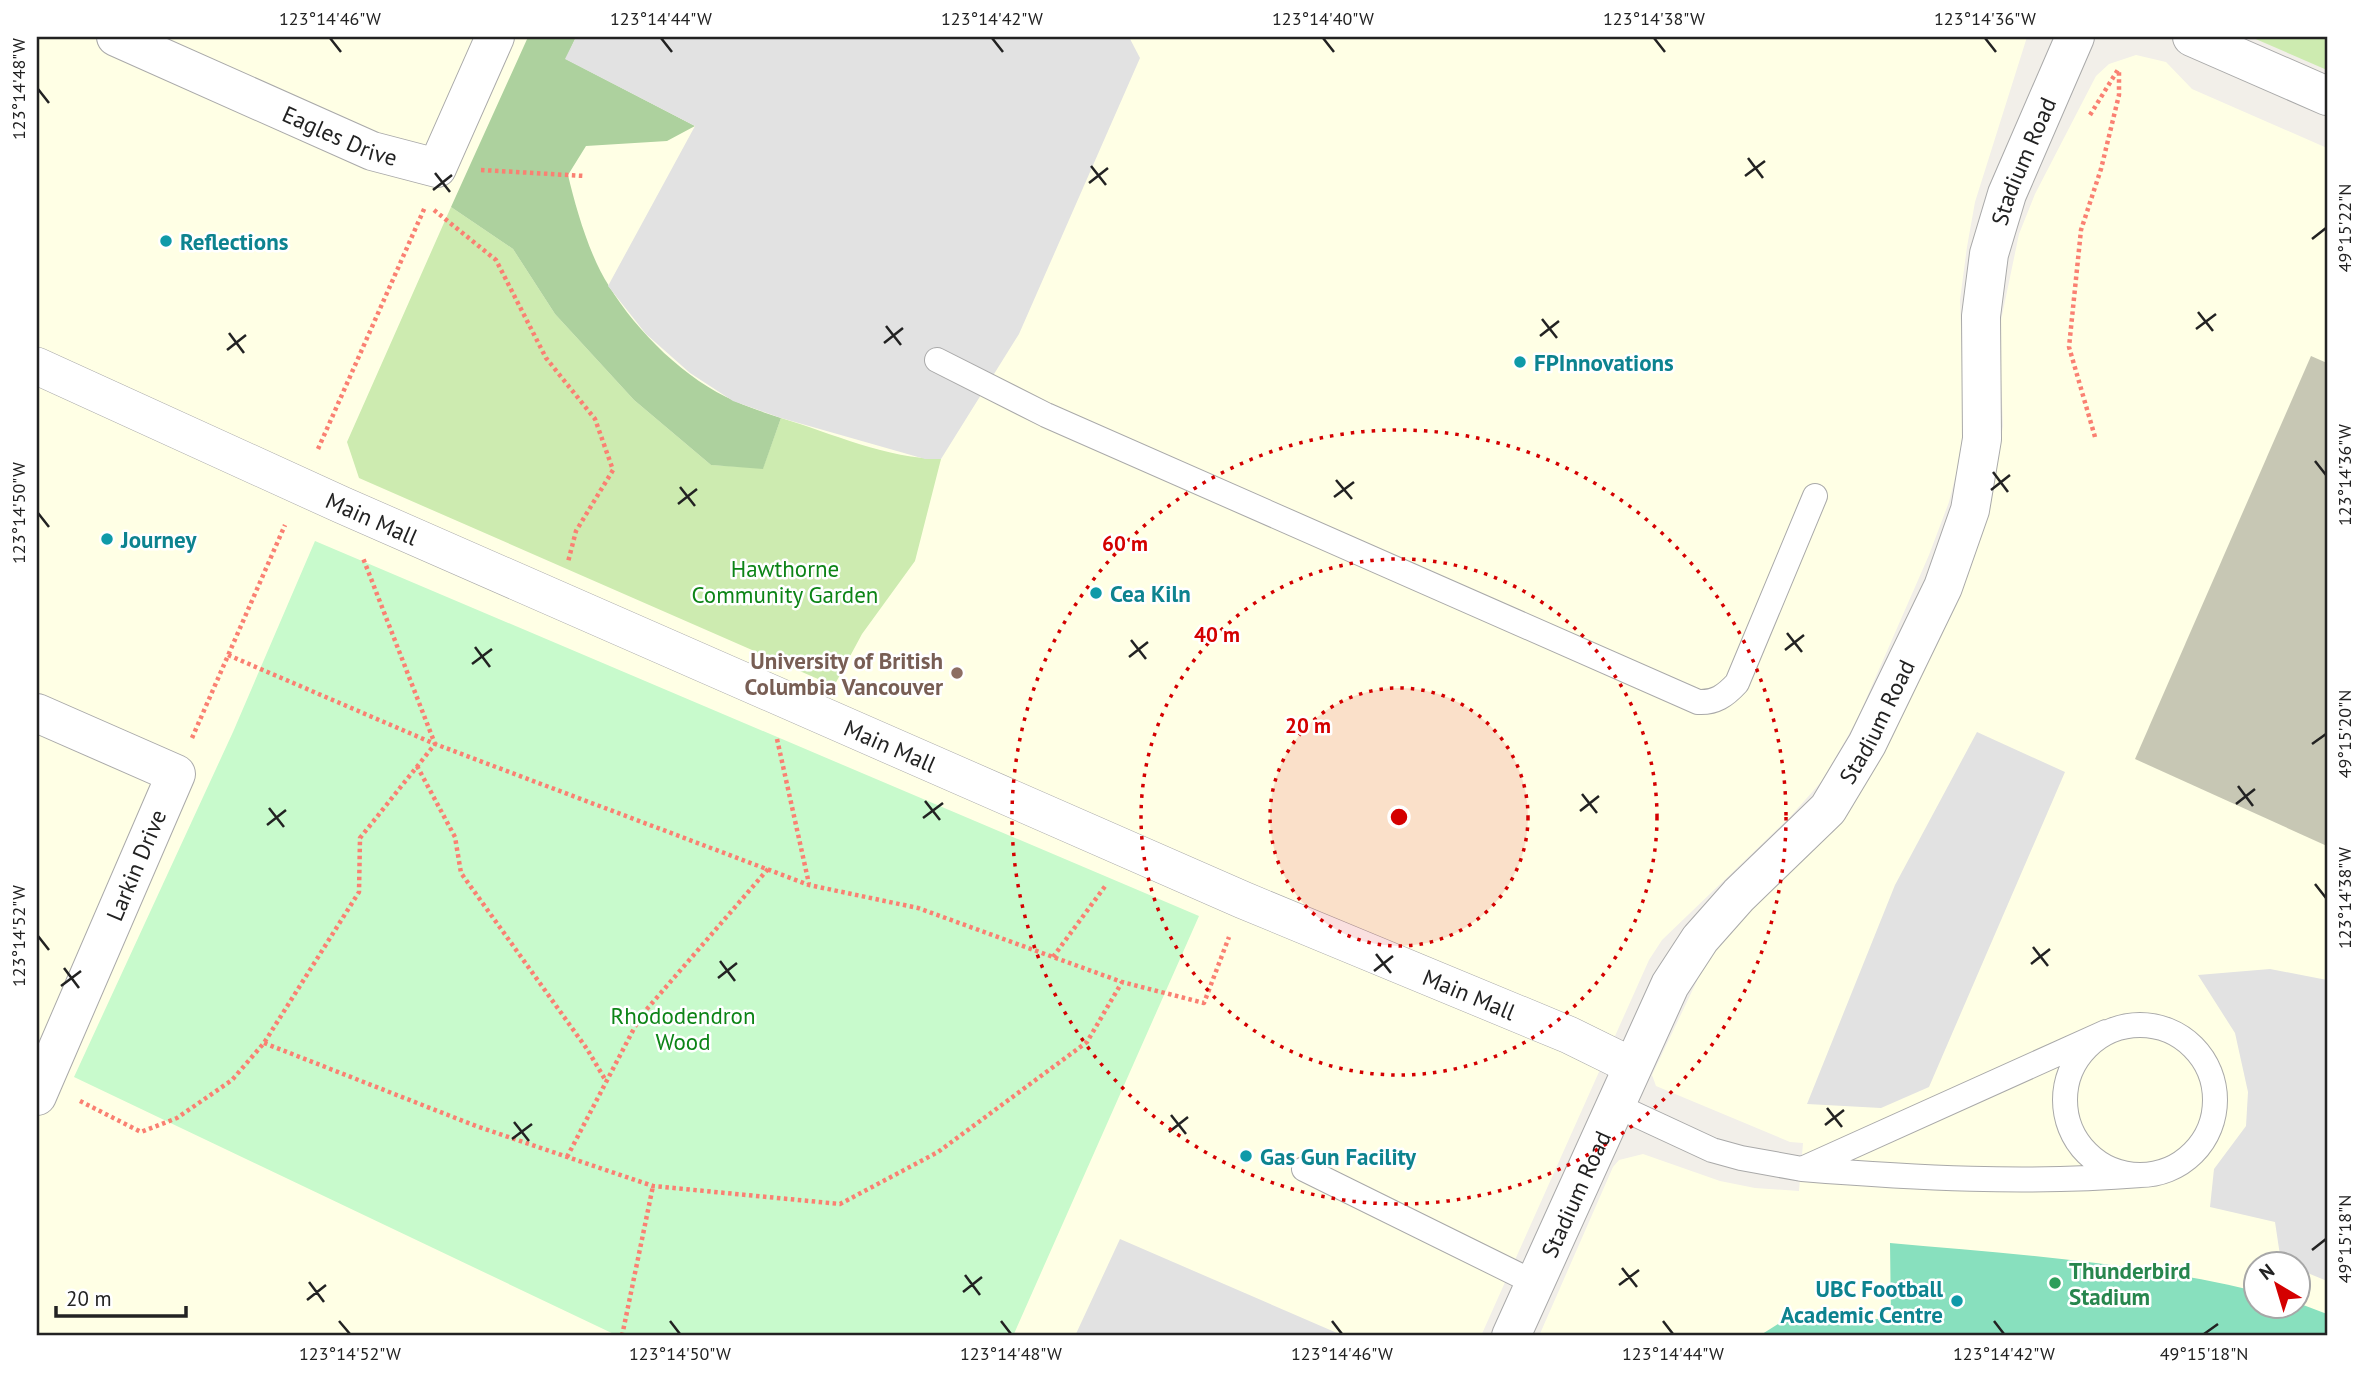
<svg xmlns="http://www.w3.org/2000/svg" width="2364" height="1373" font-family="'PT Sans',sans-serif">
<rect width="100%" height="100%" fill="#f2efe9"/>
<path fill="#ffffe5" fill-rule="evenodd" d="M 37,37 L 2027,37 L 1975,202 L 1967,247 L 1960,300 L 1964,415 L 1960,458 L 1949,502 L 1929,555 L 1856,722 L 1821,782 L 1790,817 L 1662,940 L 1649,960 L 1481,1336 L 37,1336 Z
M 2136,55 L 2166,62 L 2192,89 L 2327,148 L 2327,1336 L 1539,1336 L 1613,1167 L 1619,1160 L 1643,1154 L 1720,1181 L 1755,1188 L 1799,1191 L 1803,1143 L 1790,1142 L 1656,1086 L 1652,1075 L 1705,964 L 1721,939 L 1851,807 L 1889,738 L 1988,509 L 2003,426 L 1999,330 L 2019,234 L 2035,194 L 2096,76 L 2109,64 ZM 2256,1264 L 2298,1264 L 2298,1306 L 2256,1306 Z"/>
<path fill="#c7c7b4" d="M 2311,356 L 2327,363 L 2327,846 L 2135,759 Z"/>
<path fill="#cdebb0" d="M 2251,37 L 2327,37 L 2327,70 Z
M 451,207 L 513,249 L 555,314 L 634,400 L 711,465 L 763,468 L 781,418 C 831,433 888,459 941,459 L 915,561 L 862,634 L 834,686 L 359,478 L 347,442 Z"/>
<path fill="#add19e" d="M 528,37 L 576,37 L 566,59 L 695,126 L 667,141 L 586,146 L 568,175 C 576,209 590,257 609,286 C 637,332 686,380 735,401 C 750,408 766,413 781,418 L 763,469 L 711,465 L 634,400 L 555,314 L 513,249 L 451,207 Z"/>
<path fill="#c8facc" d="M 315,541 L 1199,916 L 1013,1336 L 618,1336 L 74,1077 L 233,732 Z"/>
<path fill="#88e0be" d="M 1890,1243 C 2013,1254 2135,1262 2255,1291 L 2256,1306 L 2298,1306 L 2298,1303 L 2327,1314 L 2327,1336 L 1759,1336 L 1786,1319 L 1891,1319 Z"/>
<path fill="#e2e2e2" d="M 576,37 L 1129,37 L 1140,58 L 1019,334 L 941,459 L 925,459 L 781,418 L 733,401 L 690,373 L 646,334 L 608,286 L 695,126 L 565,59 Z
M 1977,732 L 2065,772 L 1929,1087 L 1881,1108 L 1807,1104 L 1895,885 Z
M 2270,969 L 2327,980 L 2327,1281 L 2298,1269 L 2298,1264 L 2281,1262 L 2275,1222 L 2210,1207 L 2214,1169 L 2246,1126 L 2248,1092 L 2235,1033 L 2198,975 Z
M 1120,1239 L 1344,1336 L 1075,1336 Z"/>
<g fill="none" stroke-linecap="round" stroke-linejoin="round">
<defs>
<path id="service" d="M 937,360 L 1046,415 L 1698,702 C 1715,703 1725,696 1737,683 L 1815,496
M2065 1100a75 75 0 1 1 150 0a75 75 0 1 1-150 0Z
M 2106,1032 L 1802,1169 C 1915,1178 2027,1184 2141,1175
M 1615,1105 L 1712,1150 L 1741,1158 L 1802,1169
M 1304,1169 L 1535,1283"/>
<g id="pedestrian">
<path id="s1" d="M 37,366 L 342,505 L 1243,900 L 1569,1035 L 1632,1066"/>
</g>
<g id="minor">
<path id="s2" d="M 116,37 L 372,151 L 437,168 L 495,37"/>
<path d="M 37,713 L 176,774 L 37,1096"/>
<path id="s3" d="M 1511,1336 L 1670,985 L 1700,939 L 1739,895 L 1828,809 L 1867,744 L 1943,587 L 1970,510 L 1982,439 L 1981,316 L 1989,254 L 2007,194 L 2075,37"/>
</g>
<path id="tertiary" d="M 2192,37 L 2327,96"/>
</defs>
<use href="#service" stroke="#a9a9a9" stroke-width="26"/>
<use href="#pedestrian" stroke="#a9a9a9" stroke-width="38"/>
<use href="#minor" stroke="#a9a9a9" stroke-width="40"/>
<use href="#tertiary" stroke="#a9a9a9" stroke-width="40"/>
<path stroke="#fa8072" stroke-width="4.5" stroke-dasharray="3.5 3.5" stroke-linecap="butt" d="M 2090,115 L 2119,68
M 481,170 L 585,176
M 434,210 L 496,260 L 546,358 L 595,419 L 613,470 L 576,531 L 568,562
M 2095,437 L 2069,347 L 2081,230 L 2101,169 L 2119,95 L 2119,69
M 318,449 L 425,207
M 228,655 L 435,744 L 809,885 L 918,908 L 1122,982 L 1204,1003 L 1229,937
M 192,738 L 285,525
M 777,739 L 809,884
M 417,766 L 455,837 L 461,873 L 587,1049 L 606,1081
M 1053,957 L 1106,885
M 264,1043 L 476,1126 L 653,1186 L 840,1204 L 938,1152 L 1087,1042 L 1122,982
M 80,1101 L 141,1132 L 177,1118 L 232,1080 L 264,1043 L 359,892 L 360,838 L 435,744 L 363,558
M 567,1157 L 640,1017 L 768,869
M 622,1336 L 653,1186"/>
<use href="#service" stroke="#fff" stroke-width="24"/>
<use href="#pedestrian" stroke="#fff" stroke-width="37"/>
<use href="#minor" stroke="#fff" stroke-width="38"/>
<use href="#tertiary" stroke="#fff" stroke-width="38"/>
</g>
<path fill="none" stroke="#222" stroke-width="2.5" d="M 330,38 L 341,52M 661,38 L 672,52M 992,38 L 1003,52M 1323,38 L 1334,52M 1654,38 L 1665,52M 1985,38 L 1996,52M 38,89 L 49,103M 1748,158 L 1763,178M 1091,166 L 1106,185M 435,173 L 450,192M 1745,176 L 1765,161M 1089,183 L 1108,168M 433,190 L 452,175M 2312,239 L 2326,228M 2198,312 L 2213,331M 1542,319 L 1557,338M 886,326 L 901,345M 2196,329 L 2216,314M 229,333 L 244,353M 1540,336 L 1559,321M 884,343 L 903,328M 227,350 L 246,335M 2315,461 L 2326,475M 1993,472 L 2008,492M 1336,480 L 1352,499M 680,487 L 695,506M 1991,490 L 2010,475M 1334,497 L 1354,482M 678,504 L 697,489M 38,513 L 49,527M 1787,633 L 1802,652M 1131,640 L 1146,659M 475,647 L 490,667M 1785,650 L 1804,635M 1129,657 L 1148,642M 472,664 L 492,649M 2312,744 L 2326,734M 2238,786 L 2253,806M 1582,794 L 1597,813M 925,801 L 940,820M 2236,804 L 2255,789M 269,808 L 284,827M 1580,811 L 1599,796M 923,818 L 943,803M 267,825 L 286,810M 2315,884 L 2326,898M 38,936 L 49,950M 2033,947 L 2048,966M 1376,954 L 1391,973M 720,961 L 735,981M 2031,964 L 2050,949M 64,968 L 79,988M 1374,971 L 1393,956M 718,978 L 737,963M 61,986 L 81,971M 1827,1108 L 1842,1127M 1171,1115 L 1186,1134M 514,1122 L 529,1141M 1825,1125 L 1844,1110M 1169,1132 L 1188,1117M 512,1139 L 532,1124M 2312,1250 L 2326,1239M 1622,1268 L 1637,1287M 965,1275 L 980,1295M 309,1282 L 324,1302M 1619,1285 L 1639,1270M 963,1292 L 982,1277M 307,1300 L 326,1285M 339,1321 L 350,1334M 670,1321 L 680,1334M 1001,1321 L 1011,1334M 1332,1321 L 1342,1334M 1663,1321 L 1673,1334M 1994,1321 L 2004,1334M 2204,1334 L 2218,1324"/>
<circle cx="1399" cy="817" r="129" fill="#d40000" fill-opacity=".12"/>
<g fill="none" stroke="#d40000" stroke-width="3.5" stroke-dasharray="3.5 7">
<circle cx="1399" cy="817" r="129"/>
<circle cx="1399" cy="817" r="258"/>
<circle cx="1399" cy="817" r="387"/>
</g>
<g fill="#0f9aa8" stroke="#fff" stroke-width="2.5">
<circle cx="166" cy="241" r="7"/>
<circle cx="1520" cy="362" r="7"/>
<circle cx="107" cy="539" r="7"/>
<circle cx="1096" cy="593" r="7"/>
<circle cx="1246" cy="1156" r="7"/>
<circle cx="1957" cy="1301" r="7"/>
</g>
<circle fill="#8d6e63" stroke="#fff" stroke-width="2.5" cx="957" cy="673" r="7"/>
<circle fill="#2e9e5b" stroke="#fff" stroke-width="2.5" cx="2055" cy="1283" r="7"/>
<g text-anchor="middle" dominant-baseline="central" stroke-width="5" stroke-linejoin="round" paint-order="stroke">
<g font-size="23" fill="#222" stroke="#fff">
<text stroke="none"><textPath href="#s2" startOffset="245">Eagles Drive</textPath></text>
<text stroke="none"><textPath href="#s3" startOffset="1311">Stadium Road</textPath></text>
<text stroke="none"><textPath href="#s1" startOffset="368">Main Mall</textPath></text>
<text stroke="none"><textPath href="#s3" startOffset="723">Stadium Road</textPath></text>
<text stroke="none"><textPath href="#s1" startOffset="934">Main Mall</textPath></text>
<text transform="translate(136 865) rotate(-67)">Larkin Drive</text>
<text stroke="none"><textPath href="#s1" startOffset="1564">Main Mall</textPath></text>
<text stroke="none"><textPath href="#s3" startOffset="156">Stadium Road</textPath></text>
</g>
<g font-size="23" font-weight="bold" fill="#0d838f" stroke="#fff" text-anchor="start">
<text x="180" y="241">Reflections</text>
<text x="1534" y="362">FPInnovations</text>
<text x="121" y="539">Journey</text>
<text x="1110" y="593">Cea Kiln</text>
<text x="1260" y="1156">Gas Gun Facility</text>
<text x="1943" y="1288" text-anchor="end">UBC Football<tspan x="1943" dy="26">Academic Centre</tspan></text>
</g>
<g font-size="23" fill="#0c8416" stroke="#fff">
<text x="785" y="568">Hawthorne<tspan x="785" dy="26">Community Garden</tspan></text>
<text x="683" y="1015">Rhododendron<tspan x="683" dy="26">Wood</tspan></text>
</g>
<g font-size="23" font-weight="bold" fill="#785e54" stroke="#fff" text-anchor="end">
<text x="943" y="660">University of British<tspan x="943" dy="26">Columbia Vancouver</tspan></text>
</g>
<g font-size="23" font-weight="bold" fill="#27864d" stroke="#fff" text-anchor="start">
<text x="2069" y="1270">Thunderbird<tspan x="2069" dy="26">Stadium</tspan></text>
</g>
</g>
<circle cx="1399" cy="817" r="10" fill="#d40000" stroke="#fff" stroke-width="3.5"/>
<g font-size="21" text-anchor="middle" font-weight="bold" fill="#d40000" stroke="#fff" stroke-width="5" stroke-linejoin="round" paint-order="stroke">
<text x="1125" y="551">60 m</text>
<text x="1217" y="642">40 m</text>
<text x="1308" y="733">20 m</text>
</g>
<rect width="2364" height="1373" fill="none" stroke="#ffffff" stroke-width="77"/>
<g transform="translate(2277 1285) rotate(322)"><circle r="33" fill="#ffffff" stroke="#a7a7a7" stroke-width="2"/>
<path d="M0-5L12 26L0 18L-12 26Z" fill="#d40000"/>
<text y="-10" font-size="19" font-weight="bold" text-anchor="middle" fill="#222222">N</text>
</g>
<path d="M56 1306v10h130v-10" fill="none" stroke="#222222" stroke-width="3.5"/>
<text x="66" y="1306" font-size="21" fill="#222222" stroke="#ffffff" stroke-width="5" paint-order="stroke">20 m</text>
<rect x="38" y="38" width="2288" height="1296" fill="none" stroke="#222" stroke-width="2.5"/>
<g font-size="18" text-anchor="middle" fill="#222">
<text x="330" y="25">123°14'46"W</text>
<text x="661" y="25">123°14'44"W</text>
<text x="992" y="25">123°14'42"W</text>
<text x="1323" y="25">123°14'40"W</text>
<text x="1654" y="25">123°14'38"W</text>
<text x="1985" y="25">123°14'36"W</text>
<text transform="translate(19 89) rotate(-90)" y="6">123°14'48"W</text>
<text transform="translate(2345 228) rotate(-90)" y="6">49°15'22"N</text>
<text transform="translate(2345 475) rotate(-90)" y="6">123°14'36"W</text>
<text transform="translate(19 513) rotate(-90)" y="6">123°14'50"W</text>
<text transform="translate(2345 734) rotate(-90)" y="6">49°15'20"N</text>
<text transform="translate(2345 898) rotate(-90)" y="6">123°14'38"W</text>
<text transform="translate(19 936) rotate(-90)" y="6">123°14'52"W</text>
<text transform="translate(2345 1239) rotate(-90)" y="6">49°15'18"N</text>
<text x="350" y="1360">123°14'52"W</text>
<text x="680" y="1360">123°14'50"W</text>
<text x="1011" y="1360">123°14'48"W</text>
<text x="1342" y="1360">123°14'46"W</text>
<text x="1673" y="1360">123°14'44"W</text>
<text x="2004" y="1360">123°14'42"W</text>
<text x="2204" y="1360">49°15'18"N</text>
</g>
</svg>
